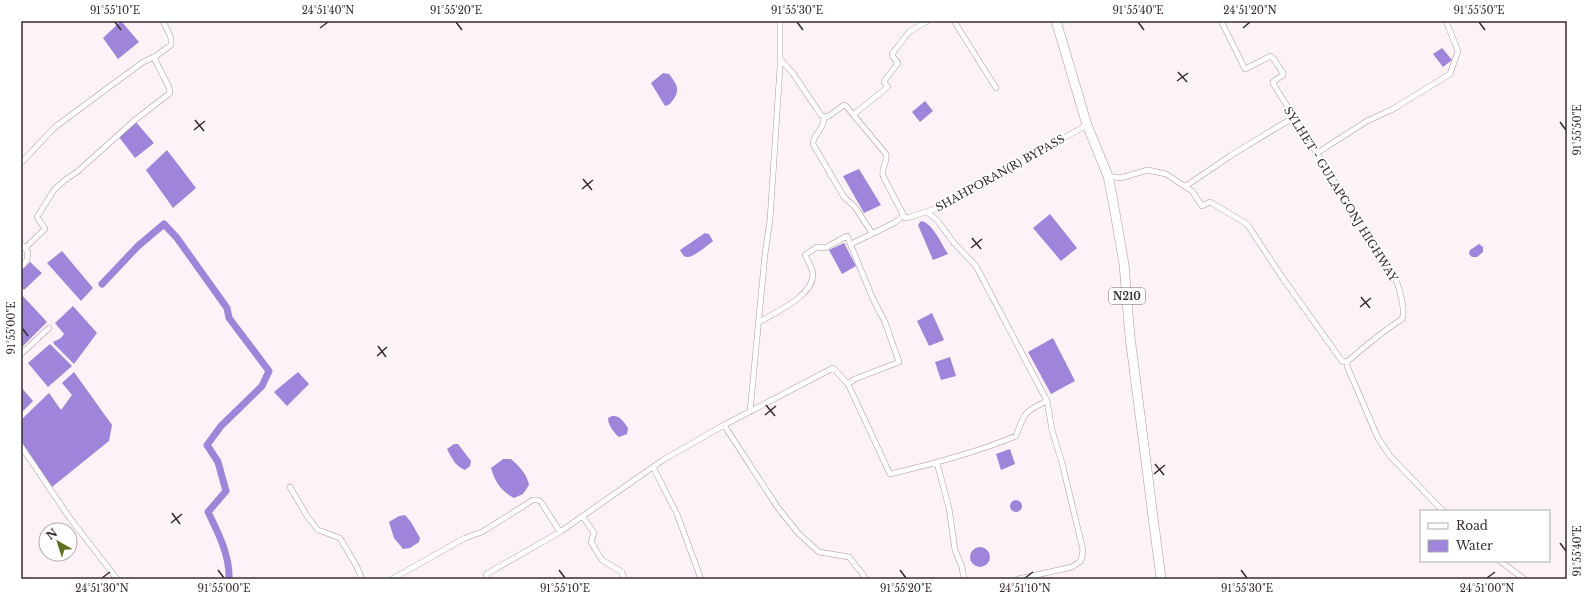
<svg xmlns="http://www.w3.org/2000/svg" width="1588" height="600" font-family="'Libre Baskerville',serif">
<rect width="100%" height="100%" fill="#fdf2f7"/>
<path fill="#9e84db" d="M 121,21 L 139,42 L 118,59 L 103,38 Z
M 1442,48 L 1452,60 L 1443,67 L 1433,54 Z
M 663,73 L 669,74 C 676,83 681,90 673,100 C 670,104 669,105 665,106 L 651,83 Z
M 925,101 L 933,111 L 920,122 L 912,112 Z
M 135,121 L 154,143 L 135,158 L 119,137 Z
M 167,150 L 196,188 L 173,208 L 146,170 Z
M 859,169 L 881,205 L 864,213 L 843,176 Z
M 1050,214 L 1077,248 L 1061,261 L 1033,228 Z
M 921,221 C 932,222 942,245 948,254 L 933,260 L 918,225 Z
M 705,233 L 709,234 L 713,241 C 708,245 693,258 687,257 C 683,257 682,253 680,250 Z
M 844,243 L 856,266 L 842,274 L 829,250 Z
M 1479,244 L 1483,247 L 1483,252 L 1477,257 L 1472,257 L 1469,254 L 1470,250 Z
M 62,251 L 93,288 L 81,301 L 47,263 Z
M 30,262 L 42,273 L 24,290 L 21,287 L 21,271 Z
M 21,294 L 47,322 L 21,348 Z
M 73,306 L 97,333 L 74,364 L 54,344 L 53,342 L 61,338 L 64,334 L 55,323 Z
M 932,313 L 944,340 L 929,346 L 917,321 Z
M 1053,338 L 1075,381 L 1051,394 L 1028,352 Z
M 50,344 L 72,366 L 48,387 L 28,363 Z
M 950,357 L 956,376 L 941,380 L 935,362 Z
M 74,372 L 112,425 L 109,441 L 52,487 L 21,442 L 21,420 L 49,393 L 61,410 L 72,395 L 62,383 Z
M 298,372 L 309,384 L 287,406 L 274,392 Z
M 21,387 L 33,401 L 21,413 Z
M 612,416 C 620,415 624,422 628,428 L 627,434 L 619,437 C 614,433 608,425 608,418 Z
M 454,444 L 458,444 L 471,461 L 470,466 L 465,470 C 456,467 451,457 447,449 Z
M 1010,449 L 1015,464 L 1001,470 L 996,454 Z
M 503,459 L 511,459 C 519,466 527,474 529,485 L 523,494 L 514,498 C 501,491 495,482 491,468 Z
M1010 506a6 6 0 1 1 12 0a6 6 0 1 1-12 0Z
M 405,515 L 411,522 L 420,538 L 419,542 L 410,548 L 403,549 L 394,538 L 389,522 L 399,516 Z
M970 557a10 10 0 1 1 20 0a10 10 0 1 1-20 0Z"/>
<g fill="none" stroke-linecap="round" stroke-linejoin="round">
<path stroke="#9e84db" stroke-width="7" d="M 102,284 L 138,246 L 164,224 L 177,238 L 227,308 L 229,318 L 269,371 L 262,386 L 221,426 L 207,445 L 218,462 L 226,491 L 208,512 C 218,532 230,556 229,579"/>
<defs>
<path id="street" d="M 954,21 L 996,88
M 1221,21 L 1245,69 L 1271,56 L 1273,58 L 1283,73 L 1283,75 L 1273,82 L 1274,85 L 1395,278 C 1399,286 1406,312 1402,319 C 1382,332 1364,347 1347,362 L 1347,366 L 1378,438 L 1390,456 L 1443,511
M 780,59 L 792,72 L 821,115 L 824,117 L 829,116 L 844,105 L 846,106 L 886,154 C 888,162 881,167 883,176 L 905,218 L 910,217 L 941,207 L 1087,125
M 854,114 L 888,87 L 884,82 L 885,80 L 898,63 L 893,57 L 892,54 L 909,32 L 927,21
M 824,117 C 824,131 812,135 813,144 L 844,197 L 855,207 L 872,233
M 1317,153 L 1367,121 L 1393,109 L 1450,74 L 1458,51 L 1446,21
M 21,163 L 55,127 L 143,62 L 156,56
M 1108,176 L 1120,178 L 1148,170 L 1166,174 L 1192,191 L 1202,206 L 1210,202 L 1247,224 L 1282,277 L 1342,361 L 1347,362
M 1186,186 L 1230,156 L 1294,117
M 927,212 L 937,220 L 954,243 L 976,266 L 1047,401 L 1052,430 L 1062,463 L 1083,550 L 1081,561 L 1072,567 L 1018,579
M 21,243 L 28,252 L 27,260 L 21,267
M 851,244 L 894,223 L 903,216
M 25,248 L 45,229 L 37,217 L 54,190 L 65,180 L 77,172 L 135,120 L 170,93 L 169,87 L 155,60 L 156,56 L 171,45 L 171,38 L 163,21
M 758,323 C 775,312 812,297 813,275 C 813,269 808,261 805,255 L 817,247 L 825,248 L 847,236 L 873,299 L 885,322 L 899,362 L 855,379 L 848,384
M 21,354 L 49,328
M 750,412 L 765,254 L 770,220 L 780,67 L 780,21
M 724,425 L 778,508 L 799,534 L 819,552 L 849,557 L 864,576 L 865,579
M 21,446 L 69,517 L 117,579
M 937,463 L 949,508 L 955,550 L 962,567 L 964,579
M 653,467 L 677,514 L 701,579
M 290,487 L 307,516 L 318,530 L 340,538 L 357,567 L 362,579
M 583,517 L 594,533 L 591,542 L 602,560 L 622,572 L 624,579
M 1500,561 L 1524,579
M 392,579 L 465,538 L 482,532 L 533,500 L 538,500 L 541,502 L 560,532
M 487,579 L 486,575 L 488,573 L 560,532 L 663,460 L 724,425 L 833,368 L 848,384 L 890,474 C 933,464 975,453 1016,436 C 1024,413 1025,411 1047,401"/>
<path id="highway" d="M 1056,21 L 1087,125 L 1108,176 L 1113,201 L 1124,264 L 1130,337 L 1161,579"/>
</defs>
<use href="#street" stroke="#b198a3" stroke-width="6"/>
<use href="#highway" stroke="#b198a3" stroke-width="10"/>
<use href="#street" stroke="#fff" stroke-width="5"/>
<use href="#highway" stroke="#fff" stroke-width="9"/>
</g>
<path fill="none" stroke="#362c30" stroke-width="1.5" d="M 115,22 L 121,30M 456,22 L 462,30M 797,22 L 803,30M 1138,22 L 1144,30M 1479,22 L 1485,30M 320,28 L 328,22M 1243,28 L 1250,22M 1178,72 L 1187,82M 1177,81 L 1188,73M 195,120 L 204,131M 1560,122 L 1566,130M 194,130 L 205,121M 583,179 L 592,190M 582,189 L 593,180M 972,238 L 981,249M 971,248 L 982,239M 1361,297 L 1370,308M 1360,307 L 1371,298M 22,328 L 28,336M 378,346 L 386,357M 377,356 L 387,347M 766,405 L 775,416M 765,415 L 776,406M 1155,464 L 1164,475M 1154,474 L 1165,465M 172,513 L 180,524M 171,523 L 182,514M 1560,543 L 1566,551M 218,570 L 224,578M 559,570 L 565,578M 900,570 L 906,578M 1241,570 L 1247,578M 102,578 L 110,572M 1025,578 L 1033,572M 1487,578 L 1495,572"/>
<g text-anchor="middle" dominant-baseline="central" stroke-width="4" stroke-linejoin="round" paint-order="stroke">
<rect fill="#fff" stroke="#726b6e" stroke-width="1" x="1109" y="288" width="36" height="16" rx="3"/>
<g font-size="10" font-weight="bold" fill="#362c30">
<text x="1127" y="296">N210</text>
</g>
<g font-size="11" fill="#362c30" stroke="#fff">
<text transform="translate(1000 173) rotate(-29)">SHAHPORAN(R) BYPASS</text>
<text transform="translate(1341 194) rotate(58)">SYLHET - GULAPGONJ HIGHWAY</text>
</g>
</g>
<rect width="1588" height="600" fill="none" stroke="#ffffff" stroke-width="44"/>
<rect x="1420" y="510" width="130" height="52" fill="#ffffff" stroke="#afabac"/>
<rect x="1428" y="523" width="20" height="6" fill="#ffffff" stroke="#afabac"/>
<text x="1456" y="530" font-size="12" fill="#362c30">Road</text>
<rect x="1428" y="540" width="20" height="12" fill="#9e84db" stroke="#afabac"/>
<text x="1456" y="550" font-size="12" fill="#362c30">Water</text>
<g transform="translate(58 542) rotate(321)"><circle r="19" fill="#ffffff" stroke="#afabac"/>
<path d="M0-3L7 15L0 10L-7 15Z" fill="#60711e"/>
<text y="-6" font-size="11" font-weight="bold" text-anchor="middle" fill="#362c30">N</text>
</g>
<rect x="22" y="22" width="1544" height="556" fill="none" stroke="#362c30" stroke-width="1.5"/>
<g font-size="10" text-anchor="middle" fill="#362c30">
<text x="115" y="14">91°55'10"E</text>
<text x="328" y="14">24°51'40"N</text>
<text x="456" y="14">91°55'20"E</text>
<text x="797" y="14">91°55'30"E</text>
<text x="1138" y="14">91°55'40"E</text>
<text x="1250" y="14">24°51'20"N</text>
<text x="1479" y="14">91°55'50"E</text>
<text transform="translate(1577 130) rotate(-90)" y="4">91°55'50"E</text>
<text transform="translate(11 328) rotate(-90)" y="4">91°55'00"E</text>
<text transform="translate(1577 551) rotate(-90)" y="4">91°55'40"E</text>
<text x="102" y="592">24°51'30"N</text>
<text x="224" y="592">91°55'00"E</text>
<text x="565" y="592">91°55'10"E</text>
<text x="906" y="592">91°55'20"E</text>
<text x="1025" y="592">24°51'10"N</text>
<text x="1247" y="592">91°55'30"E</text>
<text x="1487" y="592">24°51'00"N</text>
</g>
</svg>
